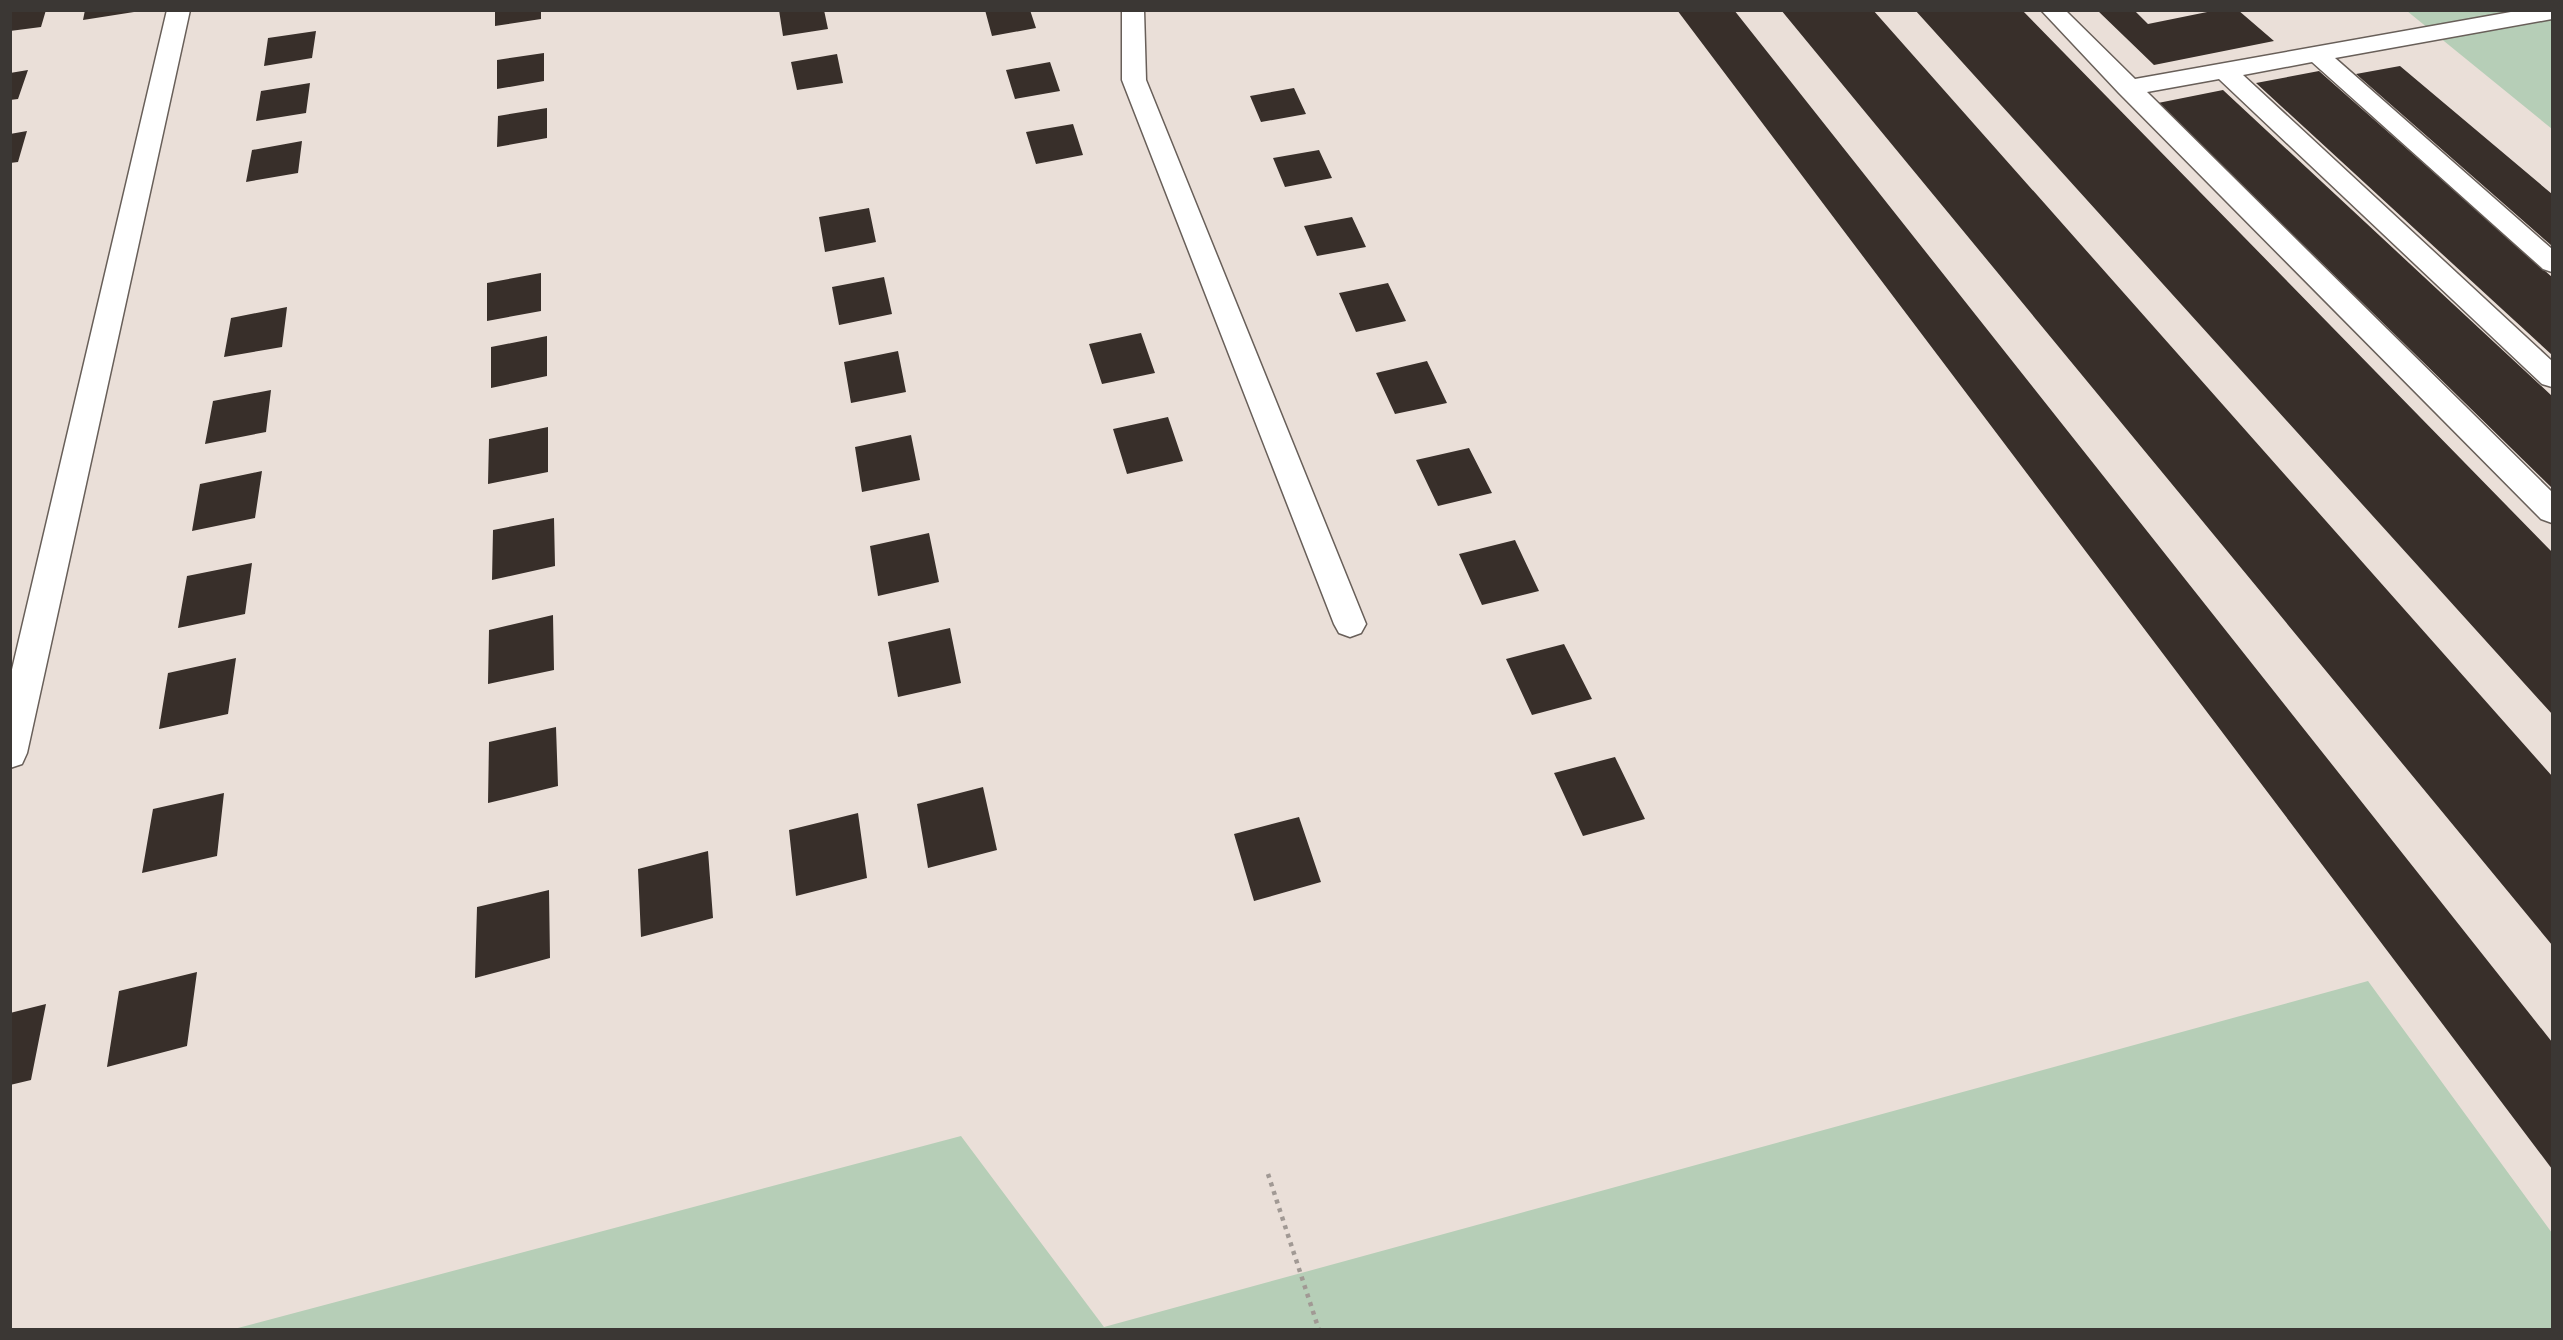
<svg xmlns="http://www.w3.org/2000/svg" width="2563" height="1340" font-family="Montserrat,sans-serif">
<rect width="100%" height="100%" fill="#eadfd8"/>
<path fill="#b6ceb7" d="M 2407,11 L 2552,11 L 2552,129 Z
M 2368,981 L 2552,1233 L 2552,1329 L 234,1329 L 961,1136 L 1104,1327 Z"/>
<path fill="#382f2a" d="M 10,10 L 46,10 L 41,27 L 10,31 Z
M 85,10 L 134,10 L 134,12 L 83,20 Z
M 495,10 L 541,10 L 541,19 L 495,26 Z
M 779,10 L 824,10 L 828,29 L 783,36 Z
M 985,10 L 1030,10 L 1036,28 L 992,36 Z
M 1677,10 L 1734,10 L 2552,1042 L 2552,1169 Z
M 1781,10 L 1873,10 L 2552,776 L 2552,945 Z
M 1915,10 L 2022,10 L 2552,552 L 2552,714 Z
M 2097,10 L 2134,10 L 2148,24 L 2217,10 L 2238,10 L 2274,41 L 2154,65 Z
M 316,31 L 312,58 L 264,66 L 268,38 Z
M 544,53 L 544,81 L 497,89 L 497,60 Z
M 837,54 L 843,83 L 797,90 L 791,62 Z
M 1050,62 L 1060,91 L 1015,99 L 1006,70 Z
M 2400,66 L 2552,194 L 2552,246 L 2356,74 Z
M 28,70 L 18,99 L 10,100 L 10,73 Z
M 2319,71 L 2552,277 L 2552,355 L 2256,83 Z
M 310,83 L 306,113 L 256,121 L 261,91 Z
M 1294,88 L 1306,114 L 1261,122 L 1250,96 Z
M 2223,90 L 2552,396 L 2552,488 L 2158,103 Z
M 547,108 L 547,138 L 497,147 L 498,116 Z
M 1073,124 L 1083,155 L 1036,164 L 1026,132 Z
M 27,131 L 18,162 L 10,163 L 10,134 Z
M 302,141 L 298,173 L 246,182 L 252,150 Z
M 1319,150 L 1332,178 L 1285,187 L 1273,158 Z
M 869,208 L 876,242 L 825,252 L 819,217 Z
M 1352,217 L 1366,247 L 1317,256 L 1304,226 Z
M 541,273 L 541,311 L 487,321 L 487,283 Z
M 884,277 L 892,314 L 839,325 L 832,287 Z
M 1388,283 L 1406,321 L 1356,332 L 1339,293 Z
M 287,307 L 282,347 L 224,357 L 231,318 Z
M 1141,333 L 1155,373 L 1102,384 L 1089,344 Z
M 547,336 L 547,376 L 491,388 L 491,347 Z
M 898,351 L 906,392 L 851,403 L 844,362 Z
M 1427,361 L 1447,403 L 1395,414 L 1376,373 Z
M 271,390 L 266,432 L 205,444 L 213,401 Z
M 1168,417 L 1183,461 L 1127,474 L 1113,429 Z
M 548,427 L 548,472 L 488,484 L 489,439 Z
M 911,435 L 920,480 L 862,492 L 855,447 Z
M 1469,448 L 1492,493 L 1438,506 L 1416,460 Z
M 262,471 L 255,518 L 192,531 L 200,484 Z
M 554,518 L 555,566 L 492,580 L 493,530 Z
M 929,533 L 939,582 L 878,596 L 870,546 Z
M 1515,540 L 1539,591 L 1482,605 L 1459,554 Z
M 252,563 L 245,614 L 178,628 L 187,576 Z
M 553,615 L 554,670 L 488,684 L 489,630 Z
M 950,628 L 961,683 L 898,697 L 888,642 Z
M 1564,644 L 1592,699 L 1532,715 L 1506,659 Z
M 236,658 L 228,714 L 159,729 L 168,673 Z
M 556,727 L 558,786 L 488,803 L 489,742 Z
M 1615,757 L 1645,819 L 1583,836 L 1554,773 Z
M 983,787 L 997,850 L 928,868 L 917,804 Z
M 224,793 L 217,856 L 142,873 L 153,809 Z
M 858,813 L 867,878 L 796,896 L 789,830 Z
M 1299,817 L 1321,882 L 1254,901 L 1234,834 Z
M 708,851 L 713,918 L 641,937 L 638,869 Z
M 549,890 L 550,958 L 475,978 L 477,907 Z
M 197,972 L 187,1046 L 107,1067 L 119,991 Z
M 46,1004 L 31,1080 L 10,1085 L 10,1013 Z"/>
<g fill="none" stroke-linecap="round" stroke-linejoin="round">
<defs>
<path id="minor" d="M 167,10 L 190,10 L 27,753 L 22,764 L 10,768 L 10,678 Z
M 1122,10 L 1144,10 L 1146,80 L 1366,624 L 1361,633 L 1350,637 L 1339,633 L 1334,624 L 1122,80 Z
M 2041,10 L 2065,10 L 2135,79 L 2522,10 L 2552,10 L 2552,19 L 2335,58 L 2552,249 L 2552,272 L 2543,269 L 2312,62 L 2243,75 L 2552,361 L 2552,387 L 2542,384 L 2219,79 L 2147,92 L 2552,492 L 2552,523 L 2541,519 L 2119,93 Z"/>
</defs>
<use href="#minor" stroke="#685f59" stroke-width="3"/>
<path stroke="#a19994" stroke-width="4.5" stroke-dasharray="4 5" stroke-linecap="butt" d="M 1268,1174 L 1319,1330"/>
<use href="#minor" fill="#fff" fill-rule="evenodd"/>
</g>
<rect width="2563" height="1340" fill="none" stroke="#3b3734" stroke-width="24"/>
</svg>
